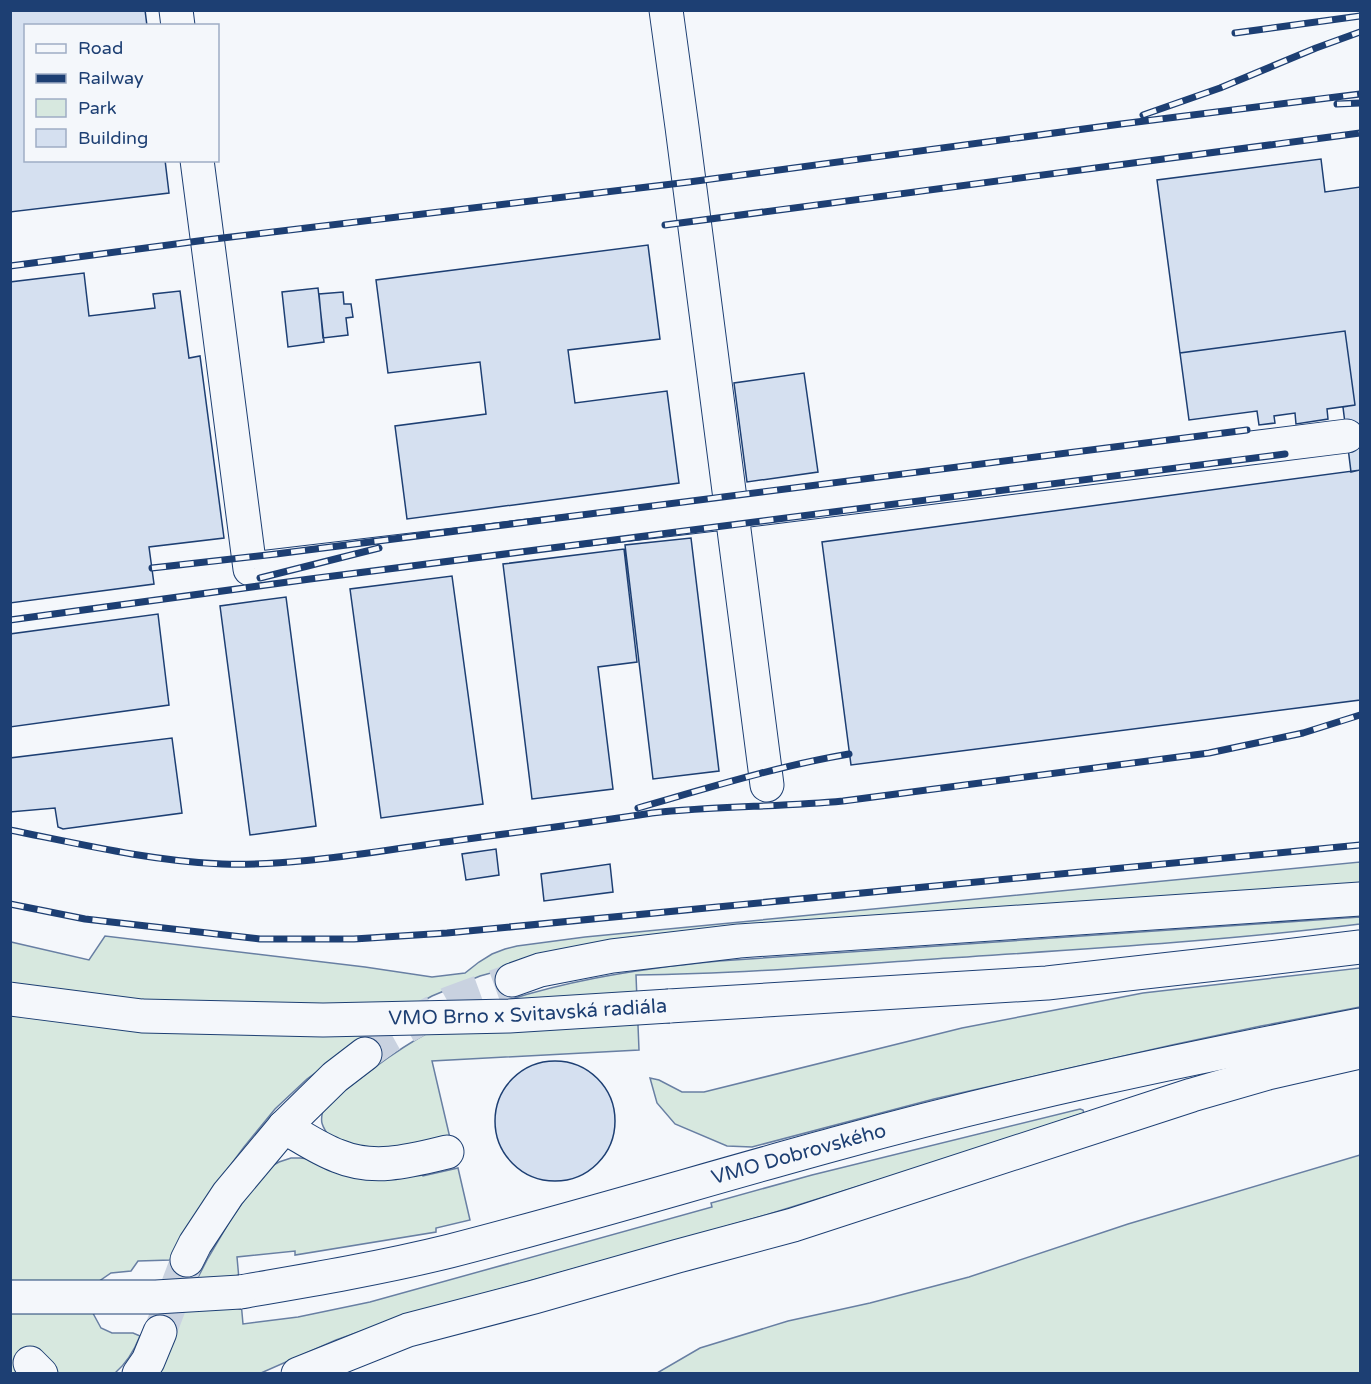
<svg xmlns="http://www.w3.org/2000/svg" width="1371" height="1384" font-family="'Varela Round',sans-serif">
<rect width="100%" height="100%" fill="#f4f7fb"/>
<path fill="#d7e8df" stroke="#687fa3" stroke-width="1.5" d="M 1360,862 L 1360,884 L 553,956 L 480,976 L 432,996 L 396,1016 L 368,1034 L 307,1079 L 275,1109 L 244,1147 L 212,1190 L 171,1260 L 138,1261 L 131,1271 L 111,1273 L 82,1293 L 101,1328 L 112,1333 L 133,1333 L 140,1336 C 134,1351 127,1363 115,1373 L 11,1374 L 11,942 L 89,960 L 105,936 L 365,967 L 432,977 L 465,973 L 479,962 L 492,954 L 505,949 L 517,946 L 585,937 Z
M 1360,917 L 1360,924 C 1224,941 1086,949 949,958 C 845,965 740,974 636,975 L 639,1050 L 432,1061 L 450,1138 L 394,1152 L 334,1143 C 324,1129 317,1123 325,1106 C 362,1077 402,1044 445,1024 C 454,1019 465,1016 474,1012 C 552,982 636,969 719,961 Z
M 1360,968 L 1360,1007 L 1261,1026 L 1172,1045 L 934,1099 L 752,1147 L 727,1146 L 675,1124 L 657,1103 L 650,1078 L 659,1080 L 682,1092 L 704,1092 L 962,1028 L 1143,993 Z
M 1080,1109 L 1083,1110 L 1084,1113 L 956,1156 L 766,1215 L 667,1243 L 410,1314 L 336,1340 L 261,1373 L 158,1374 L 193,1287 L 208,1258 L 231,1219 L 266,1169 L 279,1162 L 291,1158 L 300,1158 L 420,1171 L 423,1176 L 458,1168 L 470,1220 L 436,1228 L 436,1232 L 295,1255 L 295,1251 L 237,1257 L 243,1324 L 298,1317 L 370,1302 L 712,1207 L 711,1203 L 812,1175 Z
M 1360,1155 L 1360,1373 L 657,1373 L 700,1348 L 788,1321 L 870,1303 L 969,1277 L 1128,1224 Z"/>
<path fill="#d5e0f0" stroke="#1d3f73" stroke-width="1.5" d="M 10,10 L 145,10 L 147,26 L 26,26 L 26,160 L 165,160 L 169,193 L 10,212 Z
M 1321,159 L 1325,192 L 1360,187 L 1360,470 L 1351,472 L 1343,407 L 1355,405 L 1345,331 L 1180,353 L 1157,180 Z
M 648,245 L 660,339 L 568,350 L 575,403 L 667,391 L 679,483 L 407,519 L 395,426 L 486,414 L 480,362 L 388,373 L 376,280 Z
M 84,273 L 89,316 L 155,308 L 153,294 L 180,291 L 189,358 L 200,356 L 224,538 L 149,547 L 154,584 L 10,603 L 10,282 Z
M 318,288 L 324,342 L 288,347 L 282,292 Z
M 343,292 L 344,304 L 351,304 L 353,317 L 346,318 L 348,335 L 323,338 L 319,294 Z
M 1345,331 L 1355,405 L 1327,409 L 1328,419 L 1296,424 L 1295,413 L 1274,416 L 1275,423 L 1259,425 L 1257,411 L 1189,420 L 1180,353 Z
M 804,373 L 818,472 L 747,482 L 734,383 Z
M 1360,470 L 1360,700 L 851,765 L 822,542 Z
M 691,538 L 719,771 L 653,779 L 625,545 Z
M 624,549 L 637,662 L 598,667 L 613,789 L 532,799 L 503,564 Z
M 452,576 L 483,804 L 381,818 L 350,589 Z
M 286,597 L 316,826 L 250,835 L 220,606 Z
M 158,614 L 169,705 L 10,727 L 10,634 Z
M 172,738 L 182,813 L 63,829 L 58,827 L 55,808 L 10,812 L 10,758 Z
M 496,849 L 499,875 L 466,880 L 462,854 Z
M 610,864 L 613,892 L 544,901 L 541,874 Z
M495 1121a60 60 0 1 1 120 0a60 60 0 1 1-120 0Z"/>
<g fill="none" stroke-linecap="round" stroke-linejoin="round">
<path stroke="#c9d2e0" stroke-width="33" stroke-dasharray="33 16" stroke-linecap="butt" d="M 365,1054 L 388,1037 L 449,1003 L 512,980
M 160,1332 L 187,1260"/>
<defs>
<path id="minor" d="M 176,10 L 178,26
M 666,10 L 682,127 L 767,785
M 197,160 L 250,569 L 732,512 L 1347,436
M 284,1127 C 302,1137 319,1149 338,1156 C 374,1171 410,1161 447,1152
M 30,1363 L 41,1374"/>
<g id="highway">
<path d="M 512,980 L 540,970 L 612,956 L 739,941 L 1360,899"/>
<path d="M 669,1006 L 1047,983 L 1260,959 L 1360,947"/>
<path d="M 187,1260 L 195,1244 L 228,1194 L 284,1127 L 335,1077 L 365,1054"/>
<path id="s1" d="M 240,1292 C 310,1280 381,1268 450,1251 C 579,1218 707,1179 835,1144 C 1008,1096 1184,1059 1360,1025"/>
<path d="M 139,1374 L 148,1361 L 160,1332"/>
<path d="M 298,1374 L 408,1330 L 534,1297 L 678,1256 L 793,1225 L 1192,1095 L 1268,1073 L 1360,1052"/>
</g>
</defs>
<use href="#minor" stroke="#1d3f73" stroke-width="35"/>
<use href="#highway" stroke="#1d3f73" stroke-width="35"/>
<use href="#minor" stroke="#f4f7fb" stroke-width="33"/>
<use href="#highway" stroke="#f4f7fb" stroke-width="33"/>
<defs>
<path id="rail" d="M 1235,33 L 1360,16
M 1337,104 L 1360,103
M 1143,115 L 1220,88 L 1316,48 L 1360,32
M 665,225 L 1360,133
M 10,266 L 206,240 L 689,182 L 1121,124 L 1360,94
M 152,568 L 276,554 L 1247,430
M 260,578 L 379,548
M 10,620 L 310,579 L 1285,454
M 638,808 C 708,788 778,766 849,754
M 10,830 C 80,844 151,861 222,864 C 287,866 352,855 417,846 C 495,835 574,825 652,813 C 716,806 780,807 843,801 L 1209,753 L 1303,733 L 1360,715
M 10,904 L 85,919 L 260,939 L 354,939 L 447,933 L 1360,845"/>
</defs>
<use href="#rail" stroke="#1d3f73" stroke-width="7"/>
<use href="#rail" stroke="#f4f7fb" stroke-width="4.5" stroke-dasharray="14" stroke-linecap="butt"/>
<defs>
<g id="highway-bridge">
<path id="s2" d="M 10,999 L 142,1016 L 323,1020 L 509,1016 L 669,1006"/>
<path d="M 10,1297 L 156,1297 L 240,1292"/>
</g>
</defs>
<use href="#highway-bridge" stroke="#1d3f73" stroke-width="35" stroke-linecap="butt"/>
<use href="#highway-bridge" stroke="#f4f7fb" stroke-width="33"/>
</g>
<g text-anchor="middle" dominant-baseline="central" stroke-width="4.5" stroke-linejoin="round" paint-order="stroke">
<g font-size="20" fill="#1d3f73" stroke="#f4f7fb">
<text stroke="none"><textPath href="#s2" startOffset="519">VMO Brno x Svitavská radiála</textPath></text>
<text stroke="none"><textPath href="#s1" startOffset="576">VMO Dobrovského</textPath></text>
</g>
</g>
<rect width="1371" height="1384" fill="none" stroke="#1d3f73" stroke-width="24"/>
<rect x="24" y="24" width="195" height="138" fill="#f4f7fb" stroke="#9eadc5" stroke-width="1.5"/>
<rect x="36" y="44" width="30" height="9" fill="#f4f7fb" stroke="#9eadc5" stroke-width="1.5"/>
<text x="78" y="54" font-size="18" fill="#1d3f73">Road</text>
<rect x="36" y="74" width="30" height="9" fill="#1d3f73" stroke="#9eadc5" stroke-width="1.5"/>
<text x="78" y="84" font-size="18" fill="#1d3f73">Railway</text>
<rect x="36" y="99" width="30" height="18" fill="#d7e8df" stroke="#9eadc5" stroke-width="1.5"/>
<text x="78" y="114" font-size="18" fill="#1d3f73">Park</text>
<rect x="36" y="129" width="30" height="18" fill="#d5e0f0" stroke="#9eadc5" stroke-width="1.5"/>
<text x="78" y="144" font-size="18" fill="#1d3f73">Building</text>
</svg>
